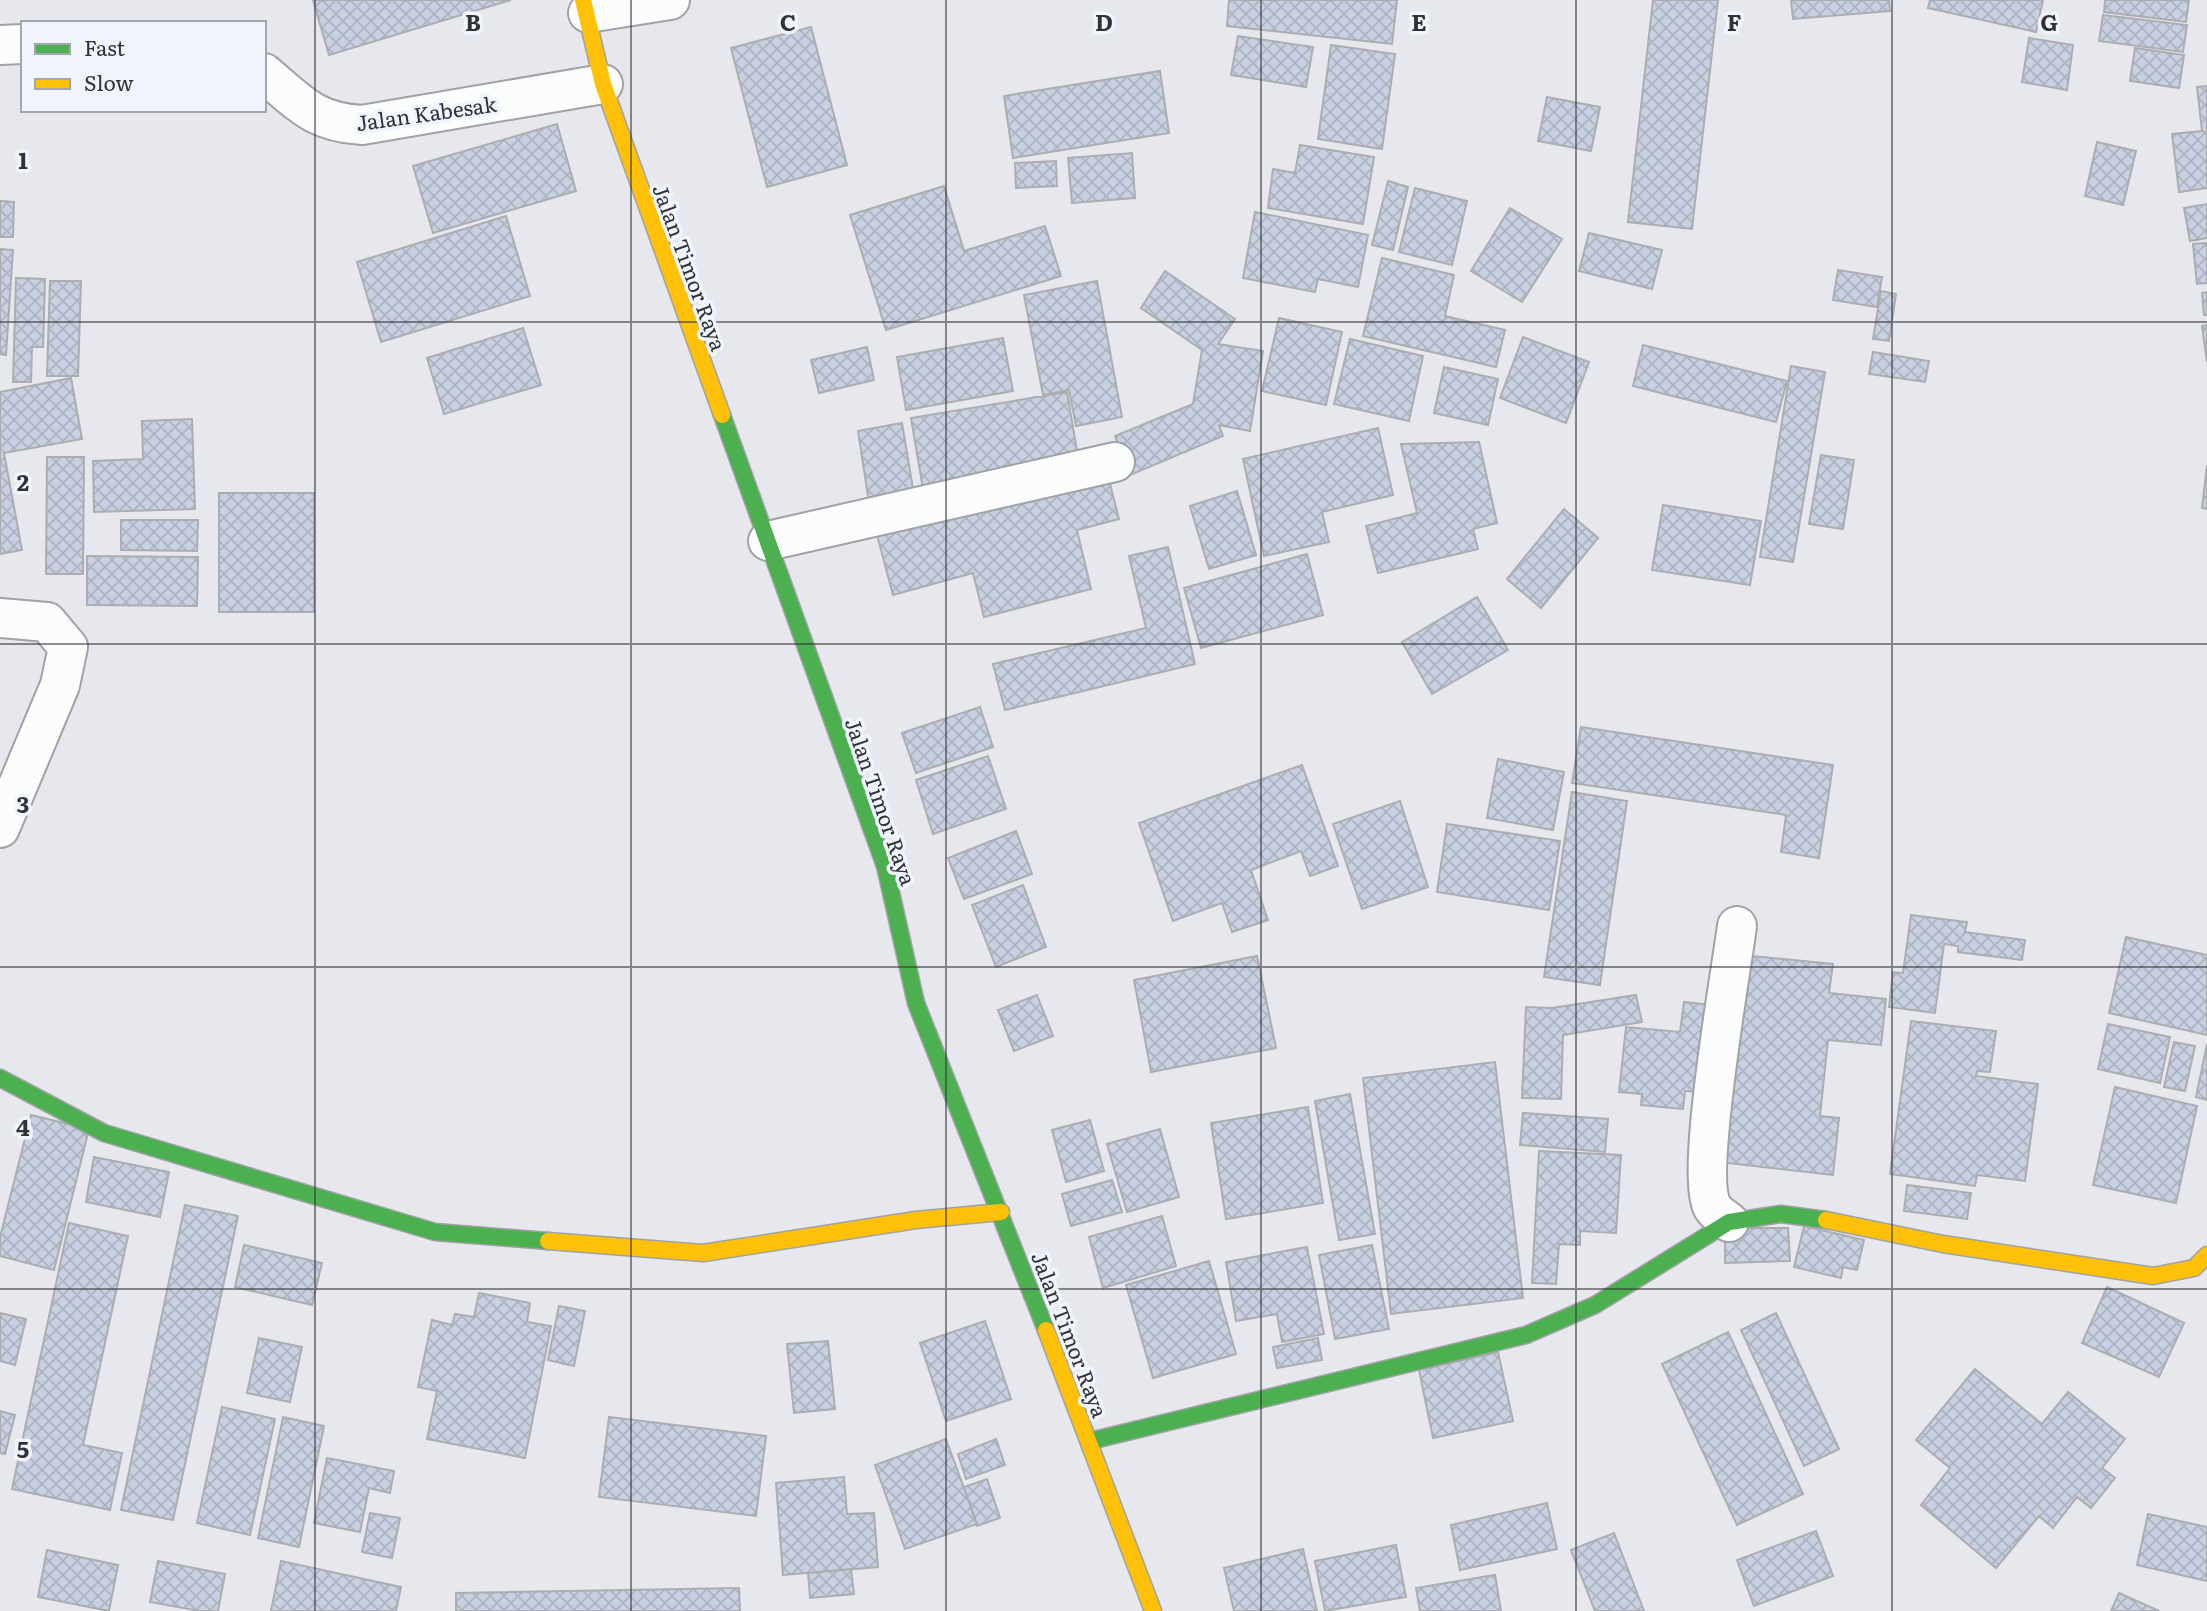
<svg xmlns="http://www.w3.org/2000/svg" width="2207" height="1611" font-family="Literata,serif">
<defs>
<pattern id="building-cross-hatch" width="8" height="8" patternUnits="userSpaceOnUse" patternTransform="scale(1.75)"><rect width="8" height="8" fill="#c8d0e1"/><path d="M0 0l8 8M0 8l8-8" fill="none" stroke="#acb3c2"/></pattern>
</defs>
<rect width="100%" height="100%" fill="#e6e8ed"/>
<path fill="url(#building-cross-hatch)" stroke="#acadb0" stroke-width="2" d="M 313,0 L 511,0 L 329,55 Z
M 1229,0 L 1397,0 L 1392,44 L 1227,26 Z
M 1653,0 L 1718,0 L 1692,229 L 1628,222 Z
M 1791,0 L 1889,0 L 1890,11 L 1793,19 Z
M 1930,0 L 2043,0 L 2036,32 L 1928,8 Z
M 2105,0 L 2189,0 L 2186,22 L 2104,12 Z
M 2103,15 L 2187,25 L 2183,52 L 2099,41 Z
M 811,27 L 847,165 L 767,187 L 731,48 Z
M 1238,36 L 1313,47 L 1306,87 L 1231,75 Z
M 2029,38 L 2073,45 L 2067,90 L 2022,82 Z
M 1331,45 L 1395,54 L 1382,149 L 1318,139 Z
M 2135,48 L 2184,55 L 2179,88 L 2130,81 Z
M 1160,71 L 1169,133 L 1013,158 L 1004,96 Z
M 2207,86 L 2207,188 L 2179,192 L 2172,134 L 2202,131 L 2197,87 Z
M 1547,97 L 1600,107 L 1591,151 L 1538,141 Z
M 557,124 L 576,191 L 433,233 L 413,166 Z
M 2097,142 L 2136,151 L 2123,205 L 2085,196 Z
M 1300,145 L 1374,157 L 1363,224 L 1268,208 L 1273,169 L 1295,173 Z
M 1132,153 L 1135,198 L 1072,203 L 1068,158 Z
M 1056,161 L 1057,186 L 1016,188 L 1015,163 Z
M 1388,181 L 1408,187 L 1393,250 L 1372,245 Z
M 944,186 L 964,251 L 1045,226 L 1061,276 L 886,330 L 850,215 Z
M 1415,188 L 1467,201 L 1452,265 L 1399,252 Z
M 0,201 L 14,202 L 13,237 L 0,237 Z
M 2207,204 L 2207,238 L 2190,241 L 2184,208 Z
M 1510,208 L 1562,239 L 1522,302 L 1471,271 Z
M 1255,212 L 1368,235 L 1358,287 L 1318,279 L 1315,292 L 1243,278 Z
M 506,216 L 530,296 L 381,342 L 357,262 Z
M 1589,233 L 1662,250 L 1652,289 L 1579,271 Z
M 2207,243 L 2207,283 L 2197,284 L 2193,244 Z
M 0,249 L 13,250 L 6,355 L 0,354 Z
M 1382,258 L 1454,275 L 1445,316 L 1505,330 L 1496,367 L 1363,336 Z
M 1838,270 L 1882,277 L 1877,307 L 1833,300 Z
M 1165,271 L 1235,319 L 1218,344 L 1263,351 L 1250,431 L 1219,425 L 1223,436 L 1130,475 L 1115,436 L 1193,404 L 1202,350 L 1141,308 Z
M 16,278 L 45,279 L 43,347 L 32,347 L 31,382 L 13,382 Z
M 50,281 L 81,281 L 78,376 L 47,376 Z
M 1097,281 L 1122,417 L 1076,426 L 1069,390 L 1043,395 L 1024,295 Z
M 1881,291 L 1896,294 L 1889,341 L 1873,339 Z
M 2207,292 L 2207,315 L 2204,315 L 2202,293 Z
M 1279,318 L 1342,332 L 1326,405 L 1262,391 Z
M 2207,325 L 2207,362 L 2202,326 Z
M 523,328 L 541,385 L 444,414 L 427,358 Z
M 1523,337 L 1589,362 L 1566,423 L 1500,398 Z
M 1003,338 L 1013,391 L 906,410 L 897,357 Z
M 1350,339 L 1423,356 L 1409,421 L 1334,404 Z
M 1643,345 L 1787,381 L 1776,422 L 1633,386 Z
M 867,347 L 874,380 L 819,393 L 811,360 Z
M 1873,352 L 1929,361 L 1925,382 L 1869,374 Z
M 1791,366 L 1825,372 L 1793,562 L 1760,557 Z
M 1444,367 L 1498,379 L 1488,425 L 1434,413 Z
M 71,378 L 82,439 L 4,453 L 22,550 L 0,554 L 0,392 Z
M 1067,392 L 1079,463 L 923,489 L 911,418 Z
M 192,419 L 195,509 L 94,512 L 93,461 L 143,459 L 142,421 Z
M 902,423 L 915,501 L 870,509 L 858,431 Z
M 1378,428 L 1393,495 L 1322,512 L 1329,542 L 1264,556 L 1243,459 Z
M 1479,442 L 1497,523 L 1473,529 L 1478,549 L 1378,573 L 1366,526 L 1417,513 L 1401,444 Z
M 1821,455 L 1854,460 L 1843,529 L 1809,524 Z
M 47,457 L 84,457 L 83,574 L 46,574 Z
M 2207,465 L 2207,509 L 2202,508 Z
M 1107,472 L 1119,519 L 1077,530 L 1091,589 L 984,617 L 973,573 L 893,595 L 877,535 Z
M 1237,491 L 1256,555 L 1209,569 L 1190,506 Z
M 219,493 L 314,493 L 314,612 L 219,612 Z
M 1663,505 L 1761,521 L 1750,585 L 1652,570 Z
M 1564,509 L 1598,538 L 1541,608 L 1507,579 Z
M 121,520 L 198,520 L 197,551 L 121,550 Z
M 1168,547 L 1195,664 L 1005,710 L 993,664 L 1146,628 L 1129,556 Z
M 1307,554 L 1323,615 L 1201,648 L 1184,588 Z
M 87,556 L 198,557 L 197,606 L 87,605 Z
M 1477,597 L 1508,650 L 1432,694 L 1402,642 Z
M 980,707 L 993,747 L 916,773 L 902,733 Z
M 1581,727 L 1833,765 L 1819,858 L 1781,852 L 1786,815 L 1572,783 Z
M 988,756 L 1006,809 L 933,834 L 916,780 Z
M 1498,759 L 1564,772 L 1553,830 L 1487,818 Z
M 1302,765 L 1338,866 L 1310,876 L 1301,851 L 1251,870 L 1268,920 L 1232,932 L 1222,903 L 1173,921 L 1139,823 Z
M 1572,792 L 1627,801 L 1600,985 L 1544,977 Z
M 1400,801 L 1428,887 L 1362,909 L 1333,824 Z
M 1447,824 L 1560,841 L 1549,910 L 1437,892 Z
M 1016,831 L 1032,874 L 964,899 L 948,858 Z
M 1023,885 L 1046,947 L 996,967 L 972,905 Z
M 1911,915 L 1967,922 L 1965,932 L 2025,940 L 2022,960 L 1958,952 L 1958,946 L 1944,944 L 1935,1013 L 1889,1007 L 1893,972 L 1903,973 Z
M 2126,937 L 2207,955 L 2207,1035 L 2109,1013 Z
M 1742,955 L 1833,964 L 1829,993 L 1886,999 L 1881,1045 L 1828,1040 L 1820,1116 L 1839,1118 L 1833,1175 L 1720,1162 Z
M 1257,956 L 1276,1048 L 1151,1072 L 1134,980 Z
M 1037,995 L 1053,1036 L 1014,1051 L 998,1010 Z
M 1636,995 L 1642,1022 L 1563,1035 L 1561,1099 L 1522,1098 L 1526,1007 L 1552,1008 Z
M 1684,1002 L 1711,1005 L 1701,1092 L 1685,1091 L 1683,1109 L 1641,1105 L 1642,1094 L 1619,1092 L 1626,1027 L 1680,1032 Z
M 1911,1021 L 1996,1031 L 1990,1072 L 1977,1071 L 1976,1076 L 2038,1084 L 2025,1181 L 1977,1175 L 1975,1186 L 1890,1174 Z
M 2108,1024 L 2170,1037 L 2160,1083 L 2098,1069 Z
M 2174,1042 L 2195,1046 L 2185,1091 L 2164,1087 Z
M 2207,1044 L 2207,1100 L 2196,1097 Z
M 1495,1062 L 1523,1298 L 1391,1314 L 1363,1078 Z
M 2115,1087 L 2197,1106 L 2176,1203 L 2093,1185 Z
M 1350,1094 L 1375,1234 L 1339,1240 L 1315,1101 Z
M 1308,1107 L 1323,1203 L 1226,1219 L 1211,1123 Z
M 1523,1113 L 1608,1119 L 1605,1152 L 1520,1145 Z
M 31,1115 L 89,1129 L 54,1270 L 0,1256 L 0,1237 Z
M 1090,1120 L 1104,1171 L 1066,1182 L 1052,1130 Z
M 1160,1129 L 1179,1197 L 1127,1212 L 1107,1144 Z
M 1539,1151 L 1621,1155 L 1616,1233 L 1580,1231 L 1580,1245 L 1559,1244 L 1556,1284 L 1532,1283 Z
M 94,1157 L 169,1172 L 160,1217 L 86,1202 Z
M 1112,1180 L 1122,1212 L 1071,1226 L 1062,1194 Z
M 1907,1185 L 1971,1193 L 1967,1219 L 1904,1211 Z
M 185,1205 L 238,1216 L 173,1520 L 121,1510 Z
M 1162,1216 L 1176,1266 L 1103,1288 L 1089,1237 Z
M 69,1223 L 128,1236 L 83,1445 L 122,1453 L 110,1510 L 12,1489 Z
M 1804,1226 L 1864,1240 L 1857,1270 L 1843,1267 L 1841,1278 L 1794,1267 Z
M 1725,1228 L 1788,1228 L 1790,1261 L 1725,1263 Z
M 244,1245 L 322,1263 L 312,1305 L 235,1287 Z
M 1372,1245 L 1389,1329 L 1335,1339 L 1319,1255 Z
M 1307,1247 L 1324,1334 L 1282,1342 L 1277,1314 L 1236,1321 L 1226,1262 Z
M 1209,1261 L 1236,1354 L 1153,1378 L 1126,1285 Z
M 2107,1287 L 2184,1323 L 2159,1377 L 2082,1343 Z
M 479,1293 L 530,1303 L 527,1322 L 551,1326 L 525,1458 L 427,1439 L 437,1391 L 418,1387 L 432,1320 L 452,1325 L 455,1314 L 474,1317 Z
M 559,1306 L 585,1311 L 574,1366 L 548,1360 Z
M 0,1313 L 26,1319 L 15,1365 L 0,1361 Z
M 1776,1313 L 1839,1449 L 1804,1466 L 1741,1330 Z
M 985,1321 L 1011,1399 L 946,1421 L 920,1343 Z
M 1728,1332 L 1803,1494 L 1737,1525 L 1662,1364 Z
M 259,1338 L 302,1347 L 290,1402 L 247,1393 Z
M 1318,1338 L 1322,1360 L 1277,1368 L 1273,1347 Z
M 828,1341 L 835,1409 L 794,1413 L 787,1344 Z
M 1498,1352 L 1513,1421 L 1433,1438 L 1419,1370 Z
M 1975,1369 L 2042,1424 L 2068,1392 L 2125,1439 L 2102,1468 L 2115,1478 L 2091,1508 L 2077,1497 L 2053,1528 L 2039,1516 L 1996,1568 L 1921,1505 L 1950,1468 L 1916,1440 Z
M 222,1407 L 275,1419 L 250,1535 L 197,1523 Z
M 0,1411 L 15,1415 L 5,1454 L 0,1453 Z
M 283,1417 L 324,1426 L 299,1547 L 258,1538 Z
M 609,1417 L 766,1436 L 756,1516 L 599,1497 Z
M 946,1439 L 977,1524 L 905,1549 L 875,1465 Z
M 996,1439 L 1005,1465 L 966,1479 L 958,1454 Z
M 327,1458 L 394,1471 L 390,1493 L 369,1488 L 360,1532 L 314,1523 Z
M 844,1477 L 847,1514 L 874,1513 L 878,1567 L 783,1575 L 776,1483 Z
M 987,1479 L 1000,1518 L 977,1526 L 964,1487 Z
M 1547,1503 L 1557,1549 L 1460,1570 L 1451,1525 Z
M 370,1513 L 400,1518 L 392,1558 L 362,1552 Z
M 2148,1514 L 2207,1527 L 2207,1581 L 2137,1565 Z
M 1816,1531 L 1833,1576 L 1754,1606 L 1737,1560 Z
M 1614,1533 L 1644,1611 L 1595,1611 L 1571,1550 Z
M 1396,1545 L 1406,1597 L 1325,1611 L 1315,1561 Z
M 1303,1549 L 1317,1611 L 1234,1611 L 1224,1568 Z
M 47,1550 L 118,1565 L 109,1611 L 38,1597 Z
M 158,1561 L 225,1574 L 218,1611 L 200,1611 L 150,1602 Z
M 281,1561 L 401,1587 L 396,1611 L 271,1611 Z
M 851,1569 L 854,1594 L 810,1598 L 808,1573 Z
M 1495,1575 L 1501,1611 L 1420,1611 L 1416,1588 Z
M 739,1588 L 740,1611 L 456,1611 L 456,1593 Z
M 2119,1593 L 2159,1611 L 2111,1611 Z"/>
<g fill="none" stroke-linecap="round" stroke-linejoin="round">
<defs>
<path id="street" d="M 588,13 L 670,0
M 0,45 L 23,44
M 264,73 C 300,103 313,122 362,125 L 603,84
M 768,541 L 1115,462
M 0,618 L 47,622 L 68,647 L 60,685 L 0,828
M 1729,1222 C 1724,1218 1716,1213 1713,1208 C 1694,1177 1731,973 1737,926"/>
<path id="fast" d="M 722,415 L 885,866 L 916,1003 L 1046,1330
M 0,1078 L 104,1133 L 435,1232 L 548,1241
M 1090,1441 L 1526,1335 L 1595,1305 L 1729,1222 L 1781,1214 L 1826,1220"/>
<path id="slow" d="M 583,0 L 603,84 L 722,415
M 1826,1220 L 1943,1244 L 2153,1276 L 2194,1268 L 2207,1255
M 548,1241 L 703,1253 L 916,1220 L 1001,1212
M 1046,1330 L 1153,1611"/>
</defs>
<use href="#street" stroke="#a0a2a5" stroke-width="42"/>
<use href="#fast" stroke="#a0a2a5" stroke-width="19"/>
<use href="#slow" stroke="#a0a2a5" stroke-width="19"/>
<use href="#street" stroke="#fbfcfc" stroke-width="38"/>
<use href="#fast" stroke="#4caf50" stroke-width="16"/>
<use href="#slow" stroke="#ffc107" stroke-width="16"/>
</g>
<path fill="none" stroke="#303235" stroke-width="2" stroke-opacity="0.55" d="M 315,0 L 315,1611M 631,0 L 631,1611M 946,0 L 946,1611M 1261,0 L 1261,1611M 1576,0 L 1576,1611M 1892,0 L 1892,1611M 0,322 L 2207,322M 0,644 L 2207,644M 0,967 L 2207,967M 0,1289 L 2207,1289"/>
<g text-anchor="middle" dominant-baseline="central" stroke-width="7" stroke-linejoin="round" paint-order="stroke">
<g font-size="21" fill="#303235" stroke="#f0f4fd">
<text transform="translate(426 112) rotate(-8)">Jalan Kabesak</text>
<text transform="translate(691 267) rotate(70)">Jalan Timor Raya</text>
<text transform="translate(882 801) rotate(71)">Jalan Timor Raya</text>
<text transform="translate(1071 1334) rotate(69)">Jalan Timor Raya</text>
</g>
</g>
<g font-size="23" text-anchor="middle" font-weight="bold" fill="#303235" stroke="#f0f4fd" stroke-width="7" stroke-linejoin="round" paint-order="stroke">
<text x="473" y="31">B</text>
<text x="788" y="31">C</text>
<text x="1104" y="31">D</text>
<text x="1419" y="31">E</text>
<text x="1734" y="31">F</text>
<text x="2049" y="31">G</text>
<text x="23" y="169">1</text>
<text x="23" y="491">2</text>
<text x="23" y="813">3</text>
<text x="23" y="1136">4</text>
<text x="23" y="1458">5</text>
</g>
<rect x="21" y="21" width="245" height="91" fill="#f0f4fd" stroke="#a3a6ad" stroke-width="2"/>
<rect x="35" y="44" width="35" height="10" fill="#4caf50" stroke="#a3a6ad" stroke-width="2"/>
<text x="84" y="56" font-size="21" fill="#303235">Fast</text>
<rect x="35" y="79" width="35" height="10" fill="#ffc107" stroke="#a3a6ad" stroke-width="2"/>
<text x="84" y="91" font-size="21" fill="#303235">Slow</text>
</svg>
